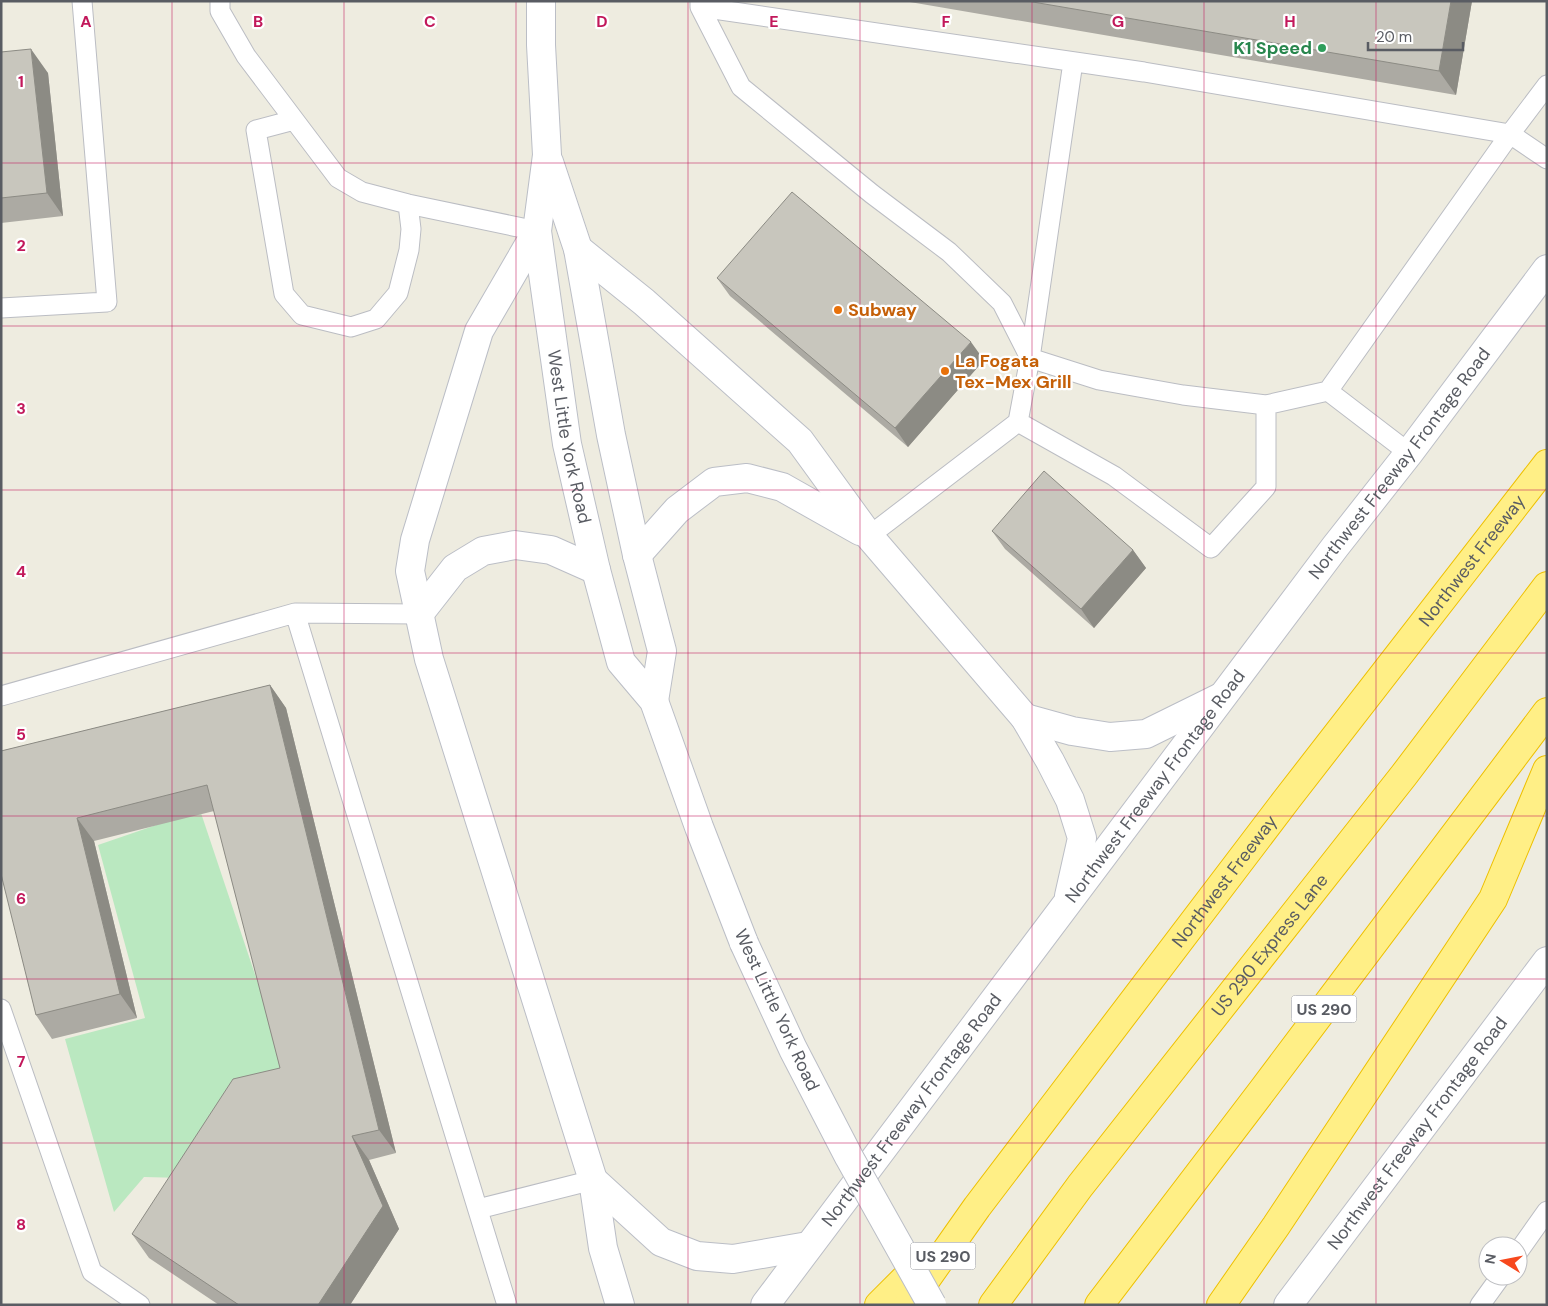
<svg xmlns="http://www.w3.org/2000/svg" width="1548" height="1306" font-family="'DM Sans',sans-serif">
<rect width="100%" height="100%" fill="#eeece0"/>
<path fill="#bae8c0" d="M 200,810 L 298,1103 L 183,1178 L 144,1177 L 114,1212 L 65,1039 L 145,1018 L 98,845 Z"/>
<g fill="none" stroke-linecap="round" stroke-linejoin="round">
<defs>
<path id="service" d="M 220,1 L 220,11 L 246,56 L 338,178 L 362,192 L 408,204 L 537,231
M 700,1 L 700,7 L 741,87 L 872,194 L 949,252 L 1002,303 L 1030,358 L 1099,380 L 1183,395 L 1266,405 L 1328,391 L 1510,134 L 1547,85
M 700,7 L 1144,72 L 1510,134 L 1547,159
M 294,120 L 256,130 L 284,294 L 302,315 L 351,327 L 376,319 L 398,293 L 409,250 L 411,229 L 408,204
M 1,308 L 107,302 L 82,1
M 1328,391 L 1409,453
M 1018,422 L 1114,476 L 1211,548 L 1266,487 L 1266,405
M 869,536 L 1018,422 L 1030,358 L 1073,62
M 295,613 L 507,1305
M 1,696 L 295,613 L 419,614
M 1,1009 L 92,1272 L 140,1305
M 478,1209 L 593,1180
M 1518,1252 L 1547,1211
M 1480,1305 L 1501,1276"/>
<g id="secondary">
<path id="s1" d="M 541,1 L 541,45 L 547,155 L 537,231 L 567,444 L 596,570 L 621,662 L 654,701 L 699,827 L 744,943"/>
<path d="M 549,162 L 578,249 L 611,435 L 637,555 L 662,651 L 654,701"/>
<path d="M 537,231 L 479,331 L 415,540 L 410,571 L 429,659 L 593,1180 L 603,1248 L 620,1305"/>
<path d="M 578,249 L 644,302 L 800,441 L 869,536 L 1025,718 L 1050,761 L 1070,800 L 1082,838 L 1069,896"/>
<path d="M 637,555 L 677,510 L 714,482 L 747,478 L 782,487 L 860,531"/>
<path d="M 419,614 L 455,568 L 483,551 L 515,545 L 551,550 L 596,570"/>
<path d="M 1025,718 L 1072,731 L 1110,737 L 1146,734 L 1219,698"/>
<path d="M 593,1180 L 661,1242 L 697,1256 L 733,1259 L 808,1246"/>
<path id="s2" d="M 765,1305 L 1335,547 L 1409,453 L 1547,269"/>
<path id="s3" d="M 1288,1305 L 1547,961"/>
</g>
<g id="motorway">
<path d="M 879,1305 L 924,1260"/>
<path id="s4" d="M 908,1305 L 977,1207 L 1287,799 L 1547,464"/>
<path id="s5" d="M 993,1305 L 1080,1186 L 1404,775 L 1547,586"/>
<path d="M 1099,1305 L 1262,1091 L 1547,712"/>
<path d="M 1221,1305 L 1276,1226 L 1493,899 L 1547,770"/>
</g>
</defs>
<use href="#service" stroke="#bbbdc3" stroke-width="21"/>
<use href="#secondary" stroke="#bbbec6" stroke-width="30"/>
<use href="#motorway" stroke="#eec000" stroke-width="30"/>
<use href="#service" stroke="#fff" stroke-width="19"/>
<use href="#secondary" stroke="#fff" stroke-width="28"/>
<use href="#motorway" stroke="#ffef86" stroke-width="28"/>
<defs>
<path id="secondary-bridge" d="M 744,943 L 793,1049 L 849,1157 L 932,1305"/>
</defs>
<use href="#secondary-bridge" stroke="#bbbec6" stroke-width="30" stroke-linecap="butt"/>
<use href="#secondary-bridge" stroke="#fff" stroke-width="28"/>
</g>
<path fill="#acaaa3" d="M 904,1 L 1472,1 L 1456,95 Z
M 1,52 L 48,73 L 63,216 L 1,223 Z
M 717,278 L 984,360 L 908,447 L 730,296 Z
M 992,531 L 1133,550 L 1146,568 L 1094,628 L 1005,549 Z
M 270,685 L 286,708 L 396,1153 L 369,1160 L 399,1229 L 350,1305 L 219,1305 L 149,1258 L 132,1234 L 280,1068 L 214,811 L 94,841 L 137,1018 L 52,1039 L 36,1015 L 1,751 Z"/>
<path fill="#8c8b84" d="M 1451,1 L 1472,1 L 1456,95 L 1439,71 Z
M 31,49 L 48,73 L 63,216 L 47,193 Z
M 971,342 L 984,360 L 908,447 L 895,428 Z
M 1133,550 L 1146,568 L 1094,628 L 1081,609 Z
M 270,685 L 286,708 L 396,1153 L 379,1130 Z
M 77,818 L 94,841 L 137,1018 L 120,994 Z
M 352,1136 L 369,1160 L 399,1229 L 350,1305 L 318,1305 Z"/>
<path fill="#c8c6bd" stroke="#8c8b84" d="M 1027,1 L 1451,1 L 1439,71 Z
M 31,49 L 47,193 L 1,198 L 1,52 Z
M 792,192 L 971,342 L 895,428 L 717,278 Z
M 1044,471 L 1133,550 L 1081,609 L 992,531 Z
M 270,685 L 379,1130 L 352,1136 L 383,1206 L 318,1305 L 239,1305 L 132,1234 L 233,1079 L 280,1068 L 207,785 L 77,818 L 120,994 L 36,1015 L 1,874 L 1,751 Z"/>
<path fill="none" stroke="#c2185b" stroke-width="1" stroke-opacity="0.55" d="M 172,1 L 172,1305M 344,1 L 344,1305M 516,1 L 516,1305M 688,1 L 688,1305M 860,1 L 860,1305M 1032,1 L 1032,1305M 1204,1 L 1204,1305M 1376,1 L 1376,1305M 1,163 L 1547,163M 1,326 L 1547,326M 1,490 L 1547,490M 1,653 L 1547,653M 1,816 L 1547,816M 1,979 L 1547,979M 1,1143 L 1547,1143"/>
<circle fill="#2e9e5b" stroke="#fff" stroke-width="2" cx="1322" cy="48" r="5"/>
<g fill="#e8710a" stroke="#fff" stroke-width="2">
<circle cx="838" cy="310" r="5"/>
<circle cx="945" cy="371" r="5"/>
</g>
<g text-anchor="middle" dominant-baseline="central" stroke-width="4.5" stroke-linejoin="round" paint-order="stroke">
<g fill="#fff" stroke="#8b8d92" stroke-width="1">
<rect x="1291.5" y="995.5" width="65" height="27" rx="4"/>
<rect x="910.5" y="1242.5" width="65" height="27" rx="4"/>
</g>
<g font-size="16" font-weight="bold" fill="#595c63">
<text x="1324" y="1009">US 290</text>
<text x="943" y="1256">US 290</text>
</g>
<g font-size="18" font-weight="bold" fill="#27864d" stroke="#fff" text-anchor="end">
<text x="1312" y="48">K1 Speed</text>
</g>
<g font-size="18" font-weight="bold" fill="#c56008" stroke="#fff" text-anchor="start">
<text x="848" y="310">Subway</text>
<text x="955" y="361">La Fogata<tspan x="955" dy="21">Tex-Mex Grill</tspan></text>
</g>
<g font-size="18" fill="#595c63" stroke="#fff">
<text stroke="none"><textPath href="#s1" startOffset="439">West Little York Road</textPath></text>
<text stroke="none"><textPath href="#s2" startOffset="1054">Northwest Freeway Frontage Road</textPath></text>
<text stroke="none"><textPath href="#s4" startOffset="934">Northwest Freeway</textPath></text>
<text stroke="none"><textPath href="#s2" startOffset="649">Northwest Freeway Frontage Road</textPath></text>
<text stroke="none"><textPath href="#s4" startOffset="529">Northwest Freeway</textPath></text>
<text stroke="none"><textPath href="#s5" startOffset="454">US 290 Express Lane</textPath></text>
<text transform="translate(777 1010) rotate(65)">West Little York Road</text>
<text stroke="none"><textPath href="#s2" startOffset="244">Northwest Freeway Frontage Road</textPath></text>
<text stroke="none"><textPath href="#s3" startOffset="215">Northwest Freeway Frontage Road</textPath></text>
</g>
</g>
<g font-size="16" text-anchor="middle" font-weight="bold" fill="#c2185b" stroke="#fff" stroke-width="4.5" stroke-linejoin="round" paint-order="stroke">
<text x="86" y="27">A</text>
<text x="258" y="27">B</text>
<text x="430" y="27">C</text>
<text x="602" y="27">D</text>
<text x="774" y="27">E</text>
<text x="946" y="27">F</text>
<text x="1118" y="27">G</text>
<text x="1290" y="27">H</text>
<text x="21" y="87">1</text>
<text x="21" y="251">2</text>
<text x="21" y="414">3</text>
<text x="21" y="577">4</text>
<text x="21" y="740">5</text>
<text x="21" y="904">6</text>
<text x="21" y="1067">7</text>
<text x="21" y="1230">8</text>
</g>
<rect width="1548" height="1306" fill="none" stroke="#595c63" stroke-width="5"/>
<g transform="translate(1503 1261) rotate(280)"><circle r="24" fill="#ffffff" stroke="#bdbec1"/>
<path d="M0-4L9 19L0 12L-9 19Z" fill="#f7481d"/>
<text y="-8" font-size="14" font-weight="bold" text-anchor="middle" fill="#595c63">N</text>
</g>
<path d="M1368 42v8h95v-8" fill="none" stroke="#595c63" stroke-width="2.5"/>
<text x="1376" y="42" font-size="15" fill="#595c63" stroke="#ffffff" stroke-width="4" paint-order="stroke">20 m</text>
</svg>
